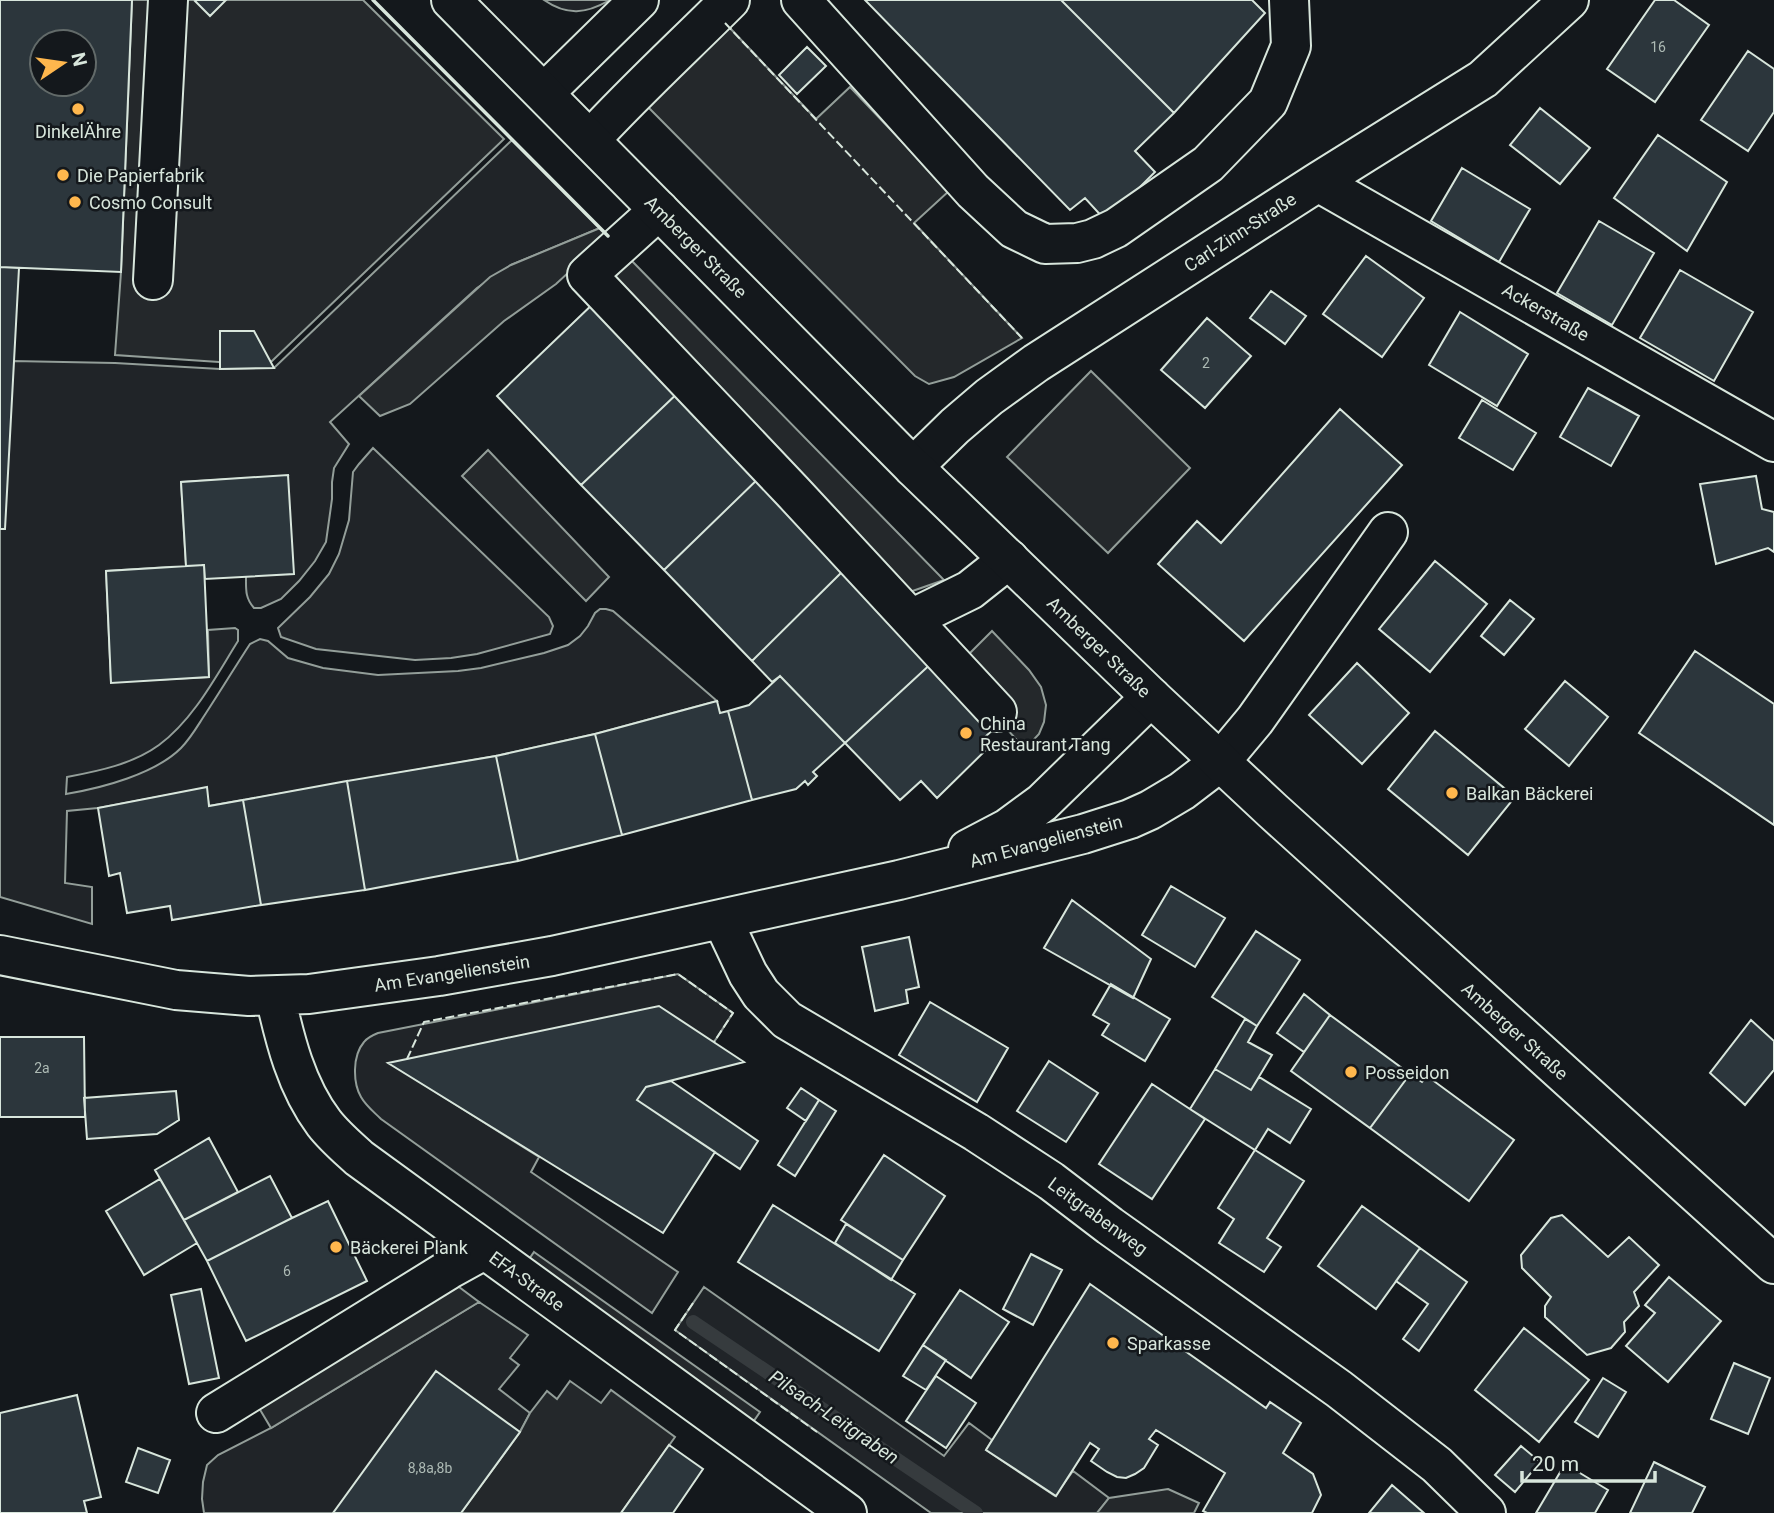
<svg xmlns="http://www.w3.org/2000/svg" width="1774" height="1513" font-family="Roboto,sans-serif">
<rect width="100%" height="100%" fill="#14181c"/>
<path fill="#202428" stroke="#939e99" stroke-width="2" d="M 544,0 L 610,0 C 586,14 567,16 544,0 Z
M 512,140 L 600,228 L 511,265 L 477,288 L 330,422 L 349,444 L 334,468 L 332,482 L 332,499 L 326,542 L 315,561 L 299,581 L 281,599 L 261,608 L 254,608 C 245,598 246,589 246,577 L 288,476 L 181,482 L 186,566 L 106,571 L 111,682 L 209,677 L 208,630 L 235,628 L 238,630 L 238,641 C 216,676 194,719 159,745 C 133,764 99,771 67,777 L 66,794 C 102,788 155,774 181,748 C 191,738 198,725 206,713 C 221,690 235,667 250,644 L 260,639 L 268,641 L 288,658 L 323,668 L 378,675 L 458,671 L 481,668 L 544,653 L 568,645 L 580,636 L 588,626 L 595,613 L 600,609 L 606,609 L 613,611 L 717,701 L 595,734 L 496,756 L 209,806 L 206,788 L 98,808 L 67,811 L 65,883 L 92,887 L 92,924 L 0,897 L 0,529 L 13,361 L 115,363 L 220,369 L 274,368 Z
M 373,448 L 549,617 L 553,626 L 550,634 L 477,654 L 451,658 L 415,660 L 316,649 L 281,637 L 278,628 L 310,597 L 329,574 L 339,554 L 349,520 L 353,472 L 359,464 Z
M 678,974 L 733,1013 L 714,1042 L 390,1063 L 539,1157 L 531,1172 L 678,1272 L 652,1313 L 381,1119 C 374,1112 366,1106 361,1097 C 353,1083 352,1056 364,1042 C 367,1038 373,1035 378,1033 Z
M 704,1287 L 944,1456 L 969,1423 L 992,1440 L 986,1450 L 1055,1496 L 1073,1471 L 1109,1498 L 1097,1513 L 931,1513 L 675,1330 Z
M 479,1302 L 528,1335 L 510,1358 L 519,1365 L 499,1389 L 530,1413 L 520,1432 L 333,1513 L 204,1513 L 202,1499 L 203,1482 L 207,1465 L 218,1455 L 271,1428 Z"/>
<path fill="#24282b" stroke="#939e99" stroke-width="2" d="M 132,0 L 363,0 L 504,139 L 272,361 L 219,362 L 115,355 L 121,272 Z
M 728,26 L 816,119 L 850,87 L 949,191 L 914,223 L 1022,338 L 954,377 L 929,384 L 915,376 L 645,104 Z
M 600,228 L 608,236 L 556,284 L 504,321 L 410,404 L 380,416 L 359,396 L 490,277 L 511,265 Z
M 630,259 L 944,580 L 901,595 L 605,281 Z
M 1091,371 L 1190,468 L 1108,553 L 1007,457 Z
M 488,450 L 609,577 L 586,601 L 462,476 Z
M 992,631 L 1029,670 L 1041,687 L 1046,705 L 1044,722 L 1039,734 L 1025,749 L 953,670 Z
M 534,1252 L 760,1412 L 751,1425 L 525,1265 Z
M 447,1278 L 479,1302 L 271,1428 L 253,1398 Z
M 570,1381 L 601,1403 L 611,1390 L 675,1437 L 621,1513 L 461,1513 L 520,1432 L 530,1413 L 547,1391 L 557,1399 Z
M 1168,1489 L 1199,1503 L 1194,1513 L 1097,1513 L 1109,1498 Z"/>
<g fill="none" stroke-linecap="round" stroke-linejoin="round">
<path stroke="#363b3e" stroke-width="14" d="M 693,1322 L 976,1513"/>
</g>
<path fill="#2c363c" stroke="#d8e6dc" stroke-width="2" fill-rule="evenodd" d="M 0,0 L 132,0 L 121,272 L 0,267 ZM 42,42 L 84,42 L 84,84 L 42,84 Z
M 197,0 L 226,0 L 210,16 L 195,1 Z
M 865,0 L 1061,0 L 1174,113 L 1135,151 L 1155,172 L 1106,221 L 1085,198 L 1070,210 Z
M 1061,0 L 1252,0 L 1265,13 L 1174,113 Z
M 1655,0 L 1674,0 L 1709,25 L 1655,102 L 1607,69 Z
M 807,47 L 826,66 L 797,94 L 779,75 Z
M 1748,51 L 1774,69 L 1774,112 L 1748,151 L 1701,120 Z
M 1540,108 L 1590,148 L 1560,184 L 1510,145 Z
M 1658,135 L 1727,182 L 1687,251 L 1614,198 Z
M 1462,168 L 1530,209 L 1499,262 L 1431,221 Z
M 1599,221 L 1654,253 L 1612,325 L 1557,293 Z
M 1366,256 L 1424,298 L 1382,357 L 1323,314 Z
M 0,267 L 19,268 L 5,529 L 0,529 Z
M 1680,270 L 1753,312 L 1714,381 L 1640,338 Z
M 1271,291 L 1306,316 L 1285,344 L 1250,318 Z
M 597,300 L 682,389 L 581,485 L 497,396 Z
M 1460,312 L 1528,354 L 1497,406 L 1429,365 Z
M 1207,318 L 1251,356 L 1205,408 L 1161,370 Z
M 220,331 L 254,331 L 274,368 L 220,369 Z
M 1588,388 L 1639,416 L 1611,466 L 1560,437 Z
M 682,389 L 763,474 L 664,570 L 581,485 Z
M 1482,400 L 1536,433 L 1513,470 L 1459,438 Z
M 1340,409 L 1402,465 L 1244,641 L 1158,564 L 1197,521 L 1221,543 Z
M 763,474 L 847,567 L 752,661 L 664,570 Z
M 288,475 L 294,574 L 205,579 L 204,565 L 186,566 L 181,482 Z
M 1756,476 L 1762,509 L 1774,512 L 1774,552 L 1768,548 L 1716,564 L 1700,484 Z
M 1435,561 L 1487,604 L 1430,672 L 1379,629 Z
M 204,565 L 209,677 L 111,683 L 106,571 Z
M 847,567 L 935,660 L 845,743 L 780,676 L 772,682 L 752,661 Z
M 1510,600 L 1534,619 L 1504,655 L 1481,636 Z
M 1695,651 L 1774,704 L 1774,825 L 1639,733 Z
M 935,660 L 994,729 L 986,736 L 993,743 L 937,798 L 921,781 L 900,800 L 845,743 Z
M 1357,663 L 1409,713 L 1362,764 L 1309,715 Z
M 780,676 L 845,743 L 813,772 L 817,776 L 808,785 L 805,781 L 796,789 L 752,800 L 728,711 L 749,705 Z
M 1565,681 L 1608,717 L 1569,766 L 1525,729 Z
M 717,701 L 720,713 L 728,711 L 752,800 L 622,835 L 595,734 Z
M 1435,731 L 1515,797 L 1468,855 L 1388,789 Z
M 595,734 L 622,835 L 518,861 L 496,756 Z
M 496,756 L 518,861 L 365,890 L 347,781 Z
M 347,781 L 365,890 L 261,905 L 243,800 Z
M 207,787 L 209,806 L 243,800 L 261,905 L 172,920 L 170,906 L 127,913 L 120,873 L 109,876 L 98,808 Z
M 1171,886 L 1225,918 L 1195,967 L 1142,935 Z
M 1072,900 L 1151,959 L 1133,998 L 1044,948 Z
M 1256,931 L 1300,960 L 1257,1026 L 1212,997 Z
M 909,937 L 919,987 L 906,990 L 908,1003 L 875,1011 L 862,947 Z
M 1111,984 L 1170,1019 L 1145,1061 L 1102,1035 L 1109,1024 L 1093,1015 Z
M 1304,994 L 1330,1015 L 1304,1052 L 1277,1033 Z
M 930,1002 L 1008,1048 L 977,1102 L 899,1055 Z
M 659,1006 L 744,1062 L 646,1087 L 637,1100 L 715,1152 L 663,1233 L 388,1063 Z
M 1330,1015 L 1410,1074 L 1370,1128 L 1291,1071 Z
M 1245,1019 L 1257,1026 L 1248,1042 L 1272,1055 L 1251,1090 L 1215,1069 Z
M 1751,1020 L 1774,1041 L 1774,1070 L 1745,1105 L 1710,1073 Z
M 0,1037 L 84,1037 L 85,1117 L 0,1117 Z
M 1049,1061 L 1098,1093 L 1066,1142 L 1017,1111 Z
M 1215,1069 L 1251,1090 L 1259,1077 L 1311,1109 L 1290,1143 L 1268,1129 L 1255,1150 L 1190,1109 Z
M 1410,1074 L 1422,1082 L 1427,1076 L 1514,1140 L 1469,1201 L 1370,1128 Z
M 671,1081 L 758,1141 L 740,1169 L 637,1100 L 646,1087 Z
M 1152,1084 L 1205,1119 L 1152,1199 L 1099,1164 Z
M 801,1088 L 819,1100 L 806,1121 L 787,1108 Z
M 176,1091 L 179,1120 L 157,1134 L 87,1139 L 84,1098 Z
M 819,1100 L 836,1111 L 795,1176 L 778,1165 Z
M 209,1138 L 238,1192 L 184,1220 L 155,1170 Z
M 1255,1150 L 1304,1181 L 1267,1238 L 1281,1247 L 1264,1272 L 1219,1243 L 1234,1219 L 1218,1208 Z
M 884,1155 L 945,1196 L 903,1260 L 841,1220 Z
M 270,1176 L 292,1218 L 207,1261 L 184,1220 Z
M 160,1179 L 197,1243 L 144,1275 L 106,1211 Z
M 328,1201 L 367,1281 L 246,1341 L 207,1261 L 292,1218 Z
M 773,1205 L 915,1294 L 879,1351 L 738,1262 Z
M 1362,1206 L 1420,1248 L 1376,1309 L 1318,1266 Z
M 1562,1215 L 1608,1257 L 1629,1237 L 1659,1265 L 1634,1292 L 1639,1306 L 1624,1322 L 1625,1332 L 1611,1348 L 1587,1355 L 1545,1317 L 1545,1306 L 1551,1297 L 1522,1268 L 1521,1255 L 1551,1218 Z
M 846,1224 L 903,1260 L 891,1280 L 835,1243 Z
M 1420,1248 L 1467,1282 L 1419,1351 L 1403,1339 L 1428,1304 L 1396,1281 Z
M 1031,1254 L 1062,1270 L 1033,1325 L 1003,1309 Z
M 1669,1277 L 1721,1321 L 1668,1382 L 1626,1346 L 1655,1313 L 1645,1305 Z
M 1090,1284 L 1266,1408 L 1270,1402 L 1301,1423 L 1283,1453 L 1313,1474 L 1321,1495 L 1312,1513 L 1207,1513 L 1203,1511 L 1225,1473 L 1156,1430 L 1149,1439 L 1158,1445 L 1144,1468 L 1135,1474 L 1126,1478 L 1117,1477 L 1107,1472 L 1091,1461 L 1099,1449 L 1090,1443 L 1056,1496 L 986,1450 Z
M 201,1289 L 219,1378 L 189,1384 L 171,1295 Z
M 960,1290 L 1009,1322 L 971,1378 L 923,1345 Z
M 1524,1328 L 1589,1380 L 1539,1442 L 1475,1390 Z
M 923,1345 L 946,1360 L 926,1390 L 903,1376 Z
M 1734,1363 L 1770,1378 L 1748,1434 L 1711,1419 Z
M 436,1371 L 520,1432 L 461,1513 L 333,1513 Z
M 936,1376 L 976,1403 L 946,1448 L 906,1421 Z
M 1603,1378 L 1626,1392 L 1598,1437 L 1575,1422 Z
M 77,1395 L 101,1497 L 84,1501 L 87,1513 L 0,1513 L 0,1413 Z
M 669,1445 L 703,1469 L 673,1513 L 621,1513 Z
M 1521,1446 L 1540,1462 L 1515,1492 L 1495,1475 Z
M 138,1448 L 170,1460 L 158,1493 L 126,1482 Z
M 1654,1462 L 1705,1487 L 1692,1513 L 1630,1513 Z
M 1565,1464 L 1608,1490 L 1595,1513 L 1536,1513 Z
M 1392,1485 L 1424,1513 L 1369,1513 Z"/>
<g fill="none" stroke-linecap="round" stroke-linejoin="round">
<defs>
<path id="minor" d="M 801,0 L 973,191 L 1014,229 L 1045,244 L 1077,243 L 1093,239 L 1116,228 L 1208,164 L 1268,102 L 1291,46 L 1289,0
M 544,93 L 639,0
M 590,140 C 635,91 683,47 730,0
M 1318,182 L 1774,442
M 659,210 L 587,275 L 793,492 L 997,712
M 153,280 L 168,0
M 913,467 L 955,426 L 989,397 L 1036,363 L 1318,182 L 1483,79 L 1569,0
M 911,619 L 970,590 L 1009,559
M 968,849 L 1008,828 L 1042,803 L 1151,697
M 722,919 L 748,974 L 761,994 L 787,1020 L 976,1132 L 1051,1181 L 1110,1226 L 1339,1389 L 1437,1465 L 1486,1513
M 0,955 L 176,990 L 249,996 L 309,994 L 439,976 L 552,956 L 899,880 L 1083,834 L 1130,819 L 1150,810 L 1182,791 L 1220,762 L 1255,720 L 1388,532
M 275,996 C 285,1040 296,1086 324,1123 C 334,1136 347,1147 359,1158 L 847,1513
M 216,1413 L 448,1270 L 484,1250"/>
<path id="major" d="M 451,0 L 913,467 L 1151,697 L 1273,811 L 1774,1264"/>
</defs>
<use href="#minor" stroke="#d8e6dc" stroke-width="42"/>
<use href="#major" stroke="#d8e6dc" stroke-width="42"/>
<use href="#minor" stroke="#14181c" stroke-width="38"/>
<use href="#major" stroke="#14181c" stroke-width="38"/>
<path stroke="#d8e6dc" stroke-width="2" stroke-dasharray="9 3.5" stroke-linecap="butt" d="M 725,23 L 1022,338
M 407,1059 L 424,1022 L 678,974 L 733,1013 L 714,1042
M 693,1303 L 675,1330 L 817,1432"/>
<path stroke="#d8e6dc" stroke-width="3.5" d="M 373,0 L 608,236"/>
</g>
<g fill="#ffb74d" stroke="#14181c" stroke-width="2.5">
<circle cx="78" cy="109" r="7"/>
<circle cx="63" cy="175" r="7"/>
<circle cx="75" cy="202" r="7"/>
<circle cx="966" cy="733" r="7"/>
<circle cx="1452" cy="793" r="7"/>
<circle cx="1351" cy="1072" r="7"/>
<circle cx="336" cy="1247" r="7"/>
<circle cx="1113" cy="1343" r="7"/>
</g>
<g text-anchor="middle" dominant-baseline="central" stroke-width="5" stroke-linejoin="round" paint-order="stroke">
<g font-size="14" fill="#adbab4">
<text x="1658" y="47">16</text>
<text x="1206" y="363">2</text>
<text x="42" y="1068">2a</text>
<text x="287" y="1271">6</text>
<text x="430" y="1468">8,8a,8b</text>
</g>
<g font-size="18" fill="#d8e6dc" stroke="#14181c" text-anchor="start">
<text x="78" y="131" text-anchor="middle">DinkelÄhre</text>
<text x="77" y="175">Die Papierfabrik</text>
<text x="89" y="202">Cosmo Consult</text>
<text x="980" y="723">China<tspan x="980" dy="21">Restaurant Tang</tspan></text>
<text x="1466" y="793">Balkan Bäckerei</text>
<text x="1365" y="1072">Posseidon</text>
<text x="350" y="1247">Bäckerei Plank</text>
<text x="1127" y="1343">Sparkasse</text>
</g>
<g font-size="18" fill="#d8e6dc" stroke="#14181c">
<text transform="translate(1240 232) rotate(-33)">Carl-Zinn-Straße</text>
<text transform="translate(696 247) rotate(45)">Amberger Straße</text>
<text transform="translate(1546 312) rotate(30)">Ackerstraße</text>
<text transform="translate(1099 647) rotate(44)">Amberger Straße</text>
<text transform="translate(1046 841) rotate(-15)">Am Evangelienstein</text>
<text transform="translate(452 973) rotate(-9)">Am Evangelienstein</text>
<text transform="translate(1515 1031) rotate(42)">Amberger Straße</text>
<text transform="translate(1098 1216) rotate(36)">Leitgrabenweg</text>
<text transform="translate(527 1281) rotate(36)">EFA-Straße</text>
</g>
<g font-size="19" font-style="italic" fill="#d8e6dc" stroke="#14181c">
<text transform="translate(834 1417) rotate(34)">Pilsach-Leitgraben</text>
</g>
</g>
<g transform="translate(63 63) rotate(77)"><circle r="33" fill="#14181c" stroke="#626a69" stroke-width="2"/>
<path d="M0-5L12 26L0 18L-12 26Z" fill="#ffb74d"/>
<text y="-10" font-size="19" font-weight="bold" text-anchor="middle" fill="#d8e6dc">N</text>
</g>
<path d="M1522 1471v10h133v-10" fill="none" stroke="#d8e6dc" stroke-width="3.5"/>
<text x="1532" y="1471" font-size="21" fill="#d8e6dc" stroke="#14181c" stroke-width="5" paint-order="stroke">20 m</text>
</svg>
